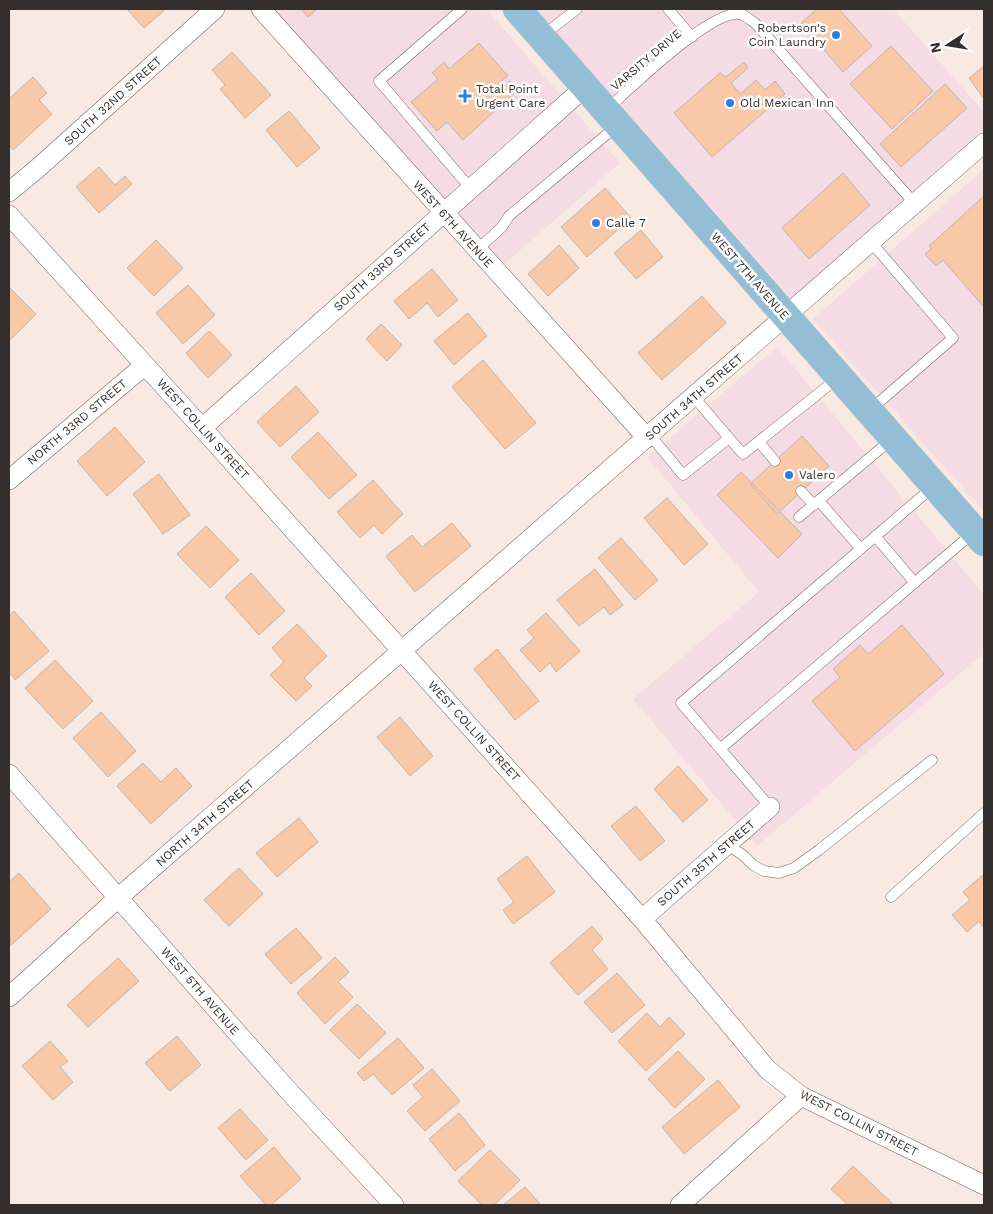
<svg xmlns="http://www.w3.org/2000/svg" width="993" height="1214" font-family="'Work Sans',sans-serif">
<rect width="100%" height="100%" fill="#f8eae2"/>
<path fill="#f5dce4" d="M 268,9 L 486,9 L 620,163 L 501,267 Z
M 536,9 L 893,9 L 984,112 L 984,128 L 792,299 Z
M 984,169 L 984,512 L 813,319 Z
M 777,347 L 984,595 L 984,653 L 757,846 L 633,699 L 759,592 L 647,457 Z"/>
<path fill="#f9c8a6" stroke="#c1b4ac" d="M 127,9 L 166,9 L 144,28 Z
M 301,9 L 317,9 L 308,17 Z
M 817,9 L 839,9 L 872,46 L 843,72 L 801,23 Z
M 479,43 L 508,76 L 498,84 L 501,89 L 510,81 L 518,90 L 463,140 L 447,122 L 437,131 L 411,102 L 438,79 L 432,73 L 444,62 L 449,69 Z
M 891,46 L 933,91 L 892,129 L 850,84 Z
M 232,52 L 271,95 L 245,118 L 220,89 L 225,85 L 212,70 Z
M 744,62 L 748,68 L 731,83 L 740,94 L 756,80 L 765,90 L 775,81 L 785,94 L 712,157 L 674,113 L 720,73 L 726,77 Z
M 984,66 L 984,99 L 969,78 Z
M 33,77 L 47,93 L 39,100 L 52,114 L 13,150 L 9,144 L 9,99 Z
M 945,84 L 967,108 L 901,167 L 880,144 Z
M 289,111 L 320,148 L 297,167 L 266,130 Z
M 99,167 L 115,185 L 125,176 L 132,184 L 99,213 L 76,187 Z
M 843,173 L 870,205 L 809,259 L 782,228 Z
M 605,188 L 631,218 L 587,257 L 561,227 Z
M 984,196 L 984,307 L 943,260 L 936,266 L 925,254 L 932,248 L 929,246 Z
M 641,230 L 663,257 L 636,279 L 614,253 Z
M 156,240 L 183,268 L 154,296 L 127,268 Z
M 559,245 L 579,268 L 548,296 L 528,274 Z
M 432,269 L 458,300 L 438,317 L 427,303 L 409,319 L 394,301 Z
M 188,285 L 215,315 L 183,344 L 156,313 Z
M 9,287 L 36,314 L 9,341 Z
M 702,296 L 726,323 L 662,380 L 638,353 Z
M 468,313 L 487,336 L 454,365 L 434,341 Z
M 381,324 L 402,345 L 387,361 L 366,339 Z
M 209,331 L 232,355 L 208,378 L 186,353 Z
M 483,360 L 536,423 L 505,449 L 452,387 Z
M 296,386 L 319,412 L 280,447 L 257,422 Z
M 115,427 L 145,462 L 107,496 L 77,461 Z
M 318,432 L 357,475 L 329,499 L 291,457 Z
M 802,436 L 829,466 L 777,514 L 750,484 Z
M 741,472 L 802,534 L 778,558 L 717,495 Z
M 159,474 L 190,515 L 163,534 L 133,494 Z
M 373,480 L 403,514 L 382,534 L 374,525 L 360,538 L 337,512 Z
M 667,498 L 708,544 L 684,565 L 644,518 Z
M 452,523 L 471,546 L 415,592 L 386,556 L 412,535 L 422,547 Z
M 206,526 L 239,560 L 210,588 L 177,554 Z
M 621,538 L 658,580 L 635,600 L 598,558 Z
M 595,569 L 623,605 L 610,615 L 604,607 L 579,626 L 557,600 Z
M 251,573 L 285,611 L 259,635 L 225,597 Z
M 14,611 L 49,651 L 15,680 L 9,672 L 9,616 Z
M 546,613 L 580,651 L 556,672 L 550,663 L 540,672 L 520,650 L 534,638 L 527,630 Z
M 297,624 L 327,656 L 304,678 L 312,686 L 296,701 L 270,675 L 284,662 L 272,648 Z
M 902,625 L 944,674 L 855,751 L 812,701 L 840,677 L 833,669 L 860,645 L 868,654 Z
M 497,649 L 539,701 L 515,720 L 474,669 Z
M 55,660 L 93,701 L 63,729 L 25,688 Z
M 101,712 L 136,751 L 108,777 L 73,738 Z
M 400,717 L 433,756 L 410,776 L 377,737 Z
M 143,763 L 161,782 L 176,768 L 192,786 L 151,824 L 117,786 Z
M 678,766 L 708,800 L 683,822 L 654,789 Z
M 636,806 L 665,841 L 640,861 L 611,826 Z
M 299,818 L 318,842 L 277,877 L 256,853 Z
M 527,856 L 555,892 L 513,924 L 503,910 L 514,902 L 497,879 Z
M 239,868 L 263,894 L 229,926 L 204,900 Z
M 19,873 L 51,909 L 10,946 L 9,882 Z
M 984,874 L 984,928 L 979,921 L 967,932 L 952,915 L 970,900 L 963,892 Z
M 592,926 L 603,939 L 592,950 L 608,969 L 578,995 L 550,963 Z
M 296,928 L 322,958 L 291,984 L 265,954 Z
M 335,957 L 349,972 L 338,982 L 353,997 L 325,1024 L 297,993 Z
M 118,958 L 139,981 L 88,1027 L 67,1005 Z
M 617,973 L 645,1005 L 612,1033 L 584,1002 Z
M 357,1004 L 386,1033 L 359,1059 L 330,1030 Z
M 647,1013 L 660,1027 L 669,1017 L 685,1034 L 646,1071 L 618,1041 Z
M 177,1036 L 201,1065 L 170,1091 L 145,1063 Z
M 398,1038 L 424,1068 L 392,1095 L 373,1074 L 364,1081 L 357,1073 Z
M 50,1041 L 68,1061 L 60,1067 L 73,1082 L 53,1100 L 22,1066 Z
M 678,1051 L 705,1079 L 675,1108 L 648,1079 Z
M 432,1069 L 460,1101 L 425,1131 L 407,1111 L 423,1097 L 413,1085 Z
M 718,1080 L 740,1107 L 684,1154 L 662,1127 Z
M 240,1109 L 268,1140 L 246,1160 L 218,1128 Z
M 459,1113 L 485,1145 L 455,1171 L 429,1139 Z
M 274,1147 L 301,1179 L 271,1205 L 266,1205 L 240,1176 Z
M 490,1150 L 520,1180 L 494,1205 L 482,1205 L 458,1181 Z
M 853,1166 L 894,1205 L 848,1205 L 831,1189 Z
M 525,1187 L 541,1205 L 503,1205 Z"/>
<g fill="none" stroke-linecap="round" stroke-linejoin="round">
<defs>
<path id="lane" d="M 462,9 L 379,81 L 471,189
M 668,9 L 692,37
M 542,36 L 577,9
M 606,110 C 629,90 711,9 740,14 C 745,15 752,21 756,24 L 915,204
M 477,250 L 502,227 L 509,216 L 618,125
M 870,410 L 953,338 L 871,242
M 650,435 L 683,475 L 729,438 L 694,397
M 729,438 L 743,454 L 839,377
M 759,442 L 775,461
M 801,491 L 814,505
M 819,501 L 861,549
M 799,517 L 892,439
M 875,536 L 915,583
M 720,749 L 974,532
M 770,807 L 681,703 L 934,486
M 727,845 L 743,855 L 753,865 L 764,871 L 779,873 L 794,868 L 819,850 L 932,760
M 891,897 L 984,813"/>
<path id="street" d="M 261,9 L 647,438
M 9,192 L 38,168 L 215,9
M 9,215 L 202,428 L 642,919 L 767,1069 L 801,1096 L 984,1185
M 202,428 L 585,87
M 9,480 L 145,365
M 9,774 L 285,1087 L 394,1205
M 642,919 L 770,807
M 9,997 L 118,898 L 984,143
M 680,1205 L 801,1096"/>
<path id="primary" d="M 517,9 L 984,542"/>
</defs>
<use href="#lane" stroke="#72665f" stroke-width="11"/>
<use href="#street" stroke="#72665f" stroke-width="20"/>
<use href="#primary" stroke="#cecdcc" stroke-width="29"/>
<use href="#lane" stroke="#fff" stroke-width="10"/>
<use href="#street" stroke="#fff" stroke-width="19"/>
<use href="#primary" stroke="#94bed5" stroke-width="28"/>
</g>
<g fill="#2e7ce8" stroke="#fff" stroke-width="2">
<circle cx="836" cy="35" r="5"/>
<path d="M462.5 88.5h5v5h5v5h-5v5h-5v-5h-5v-5h5z"/>
<circle cx="730" cy="103" r="5"/>
<circle cx="596" cy="223" r="5"/>
<circle cx="789" cy="475" r="5"/>
</g>
<g text-anchor="middle" dominant-baseline="central" stroke-width="5" stroke-linejoin="round" paint-order="stroke">
<g font-size="12" fill="#342f2c" stroke="#fff" text-anchor="start">
<text x="826" y="28" text-anchor="end">Robertson's<tspan x="826" dy="14">Coin Laundry</tspan></text>
<text x="476" y="89">Total Point<tspan x="476" dy="14">Urgent Care</tspan></text>
<text x="740" y="103">Old Mexican Inn</text>
<text x="606" y="223">Calle 7</text>
<text x="799" y="475">Valero</text>
</g>
<g font-size="12" fill="#342f2c" stroke="#fff">
<text transform="translate(646 60) rotate(-40)">VARSITY DRIVE</text>
<text transform="translate(113 101) rotate(-42)">SOUTH 32ND STREET</text>
<text transform="translate(453 224) rotate(48)">WEST 6TH AVENUE</text>
<text transform="translate(382 267) rotate(-42)">SOUTH 33RD STREET</text>
<text transform="translate(750 276) rotate(49)">WEST 7TH AVENUE</text>
<text transform="translate(694 397) rotate(-41)">SOUTH 34TH STREET</text>
<text transform="translate(77 422) rotate(-40)">NORTH 33RD STREET</text>
<text transform="translate(203 429) rotate(48)">WEST COLLIN STREET</text>
<text transform="translate(474 731) rotate(48)">WEST COLLIN STREET</text>
<text transform="translate(205 823) rotate(-41)">NORTH 34TH STREET</text>
<text transform="translate(706 863) rotate(-41)">SOUTH 35TH STREET</text>
<text transform="translate(200 991) rotate(49)">WEST 5TH AVENUE</text>
<text transform="translate(859 1123) rotate(27)">WEST COLLIN STREET</text>
</g>
</g>
<rect width="993" height="1214" fill="none" stroke="#342f2c" stroke-width="20"/>
<g transform="translate(948 45) rotate(258)" stroke="#ffffff" stroke-width="4" paint-order="stroke">
<path d="M0-4L9 19L0 12L-9 19Z" fill="#342f2c"/>
<text y="-8" font-size="14" font-weight="bold" text-anchor="middle" fill="#342f2c">N</text>
</g>
</svg>
